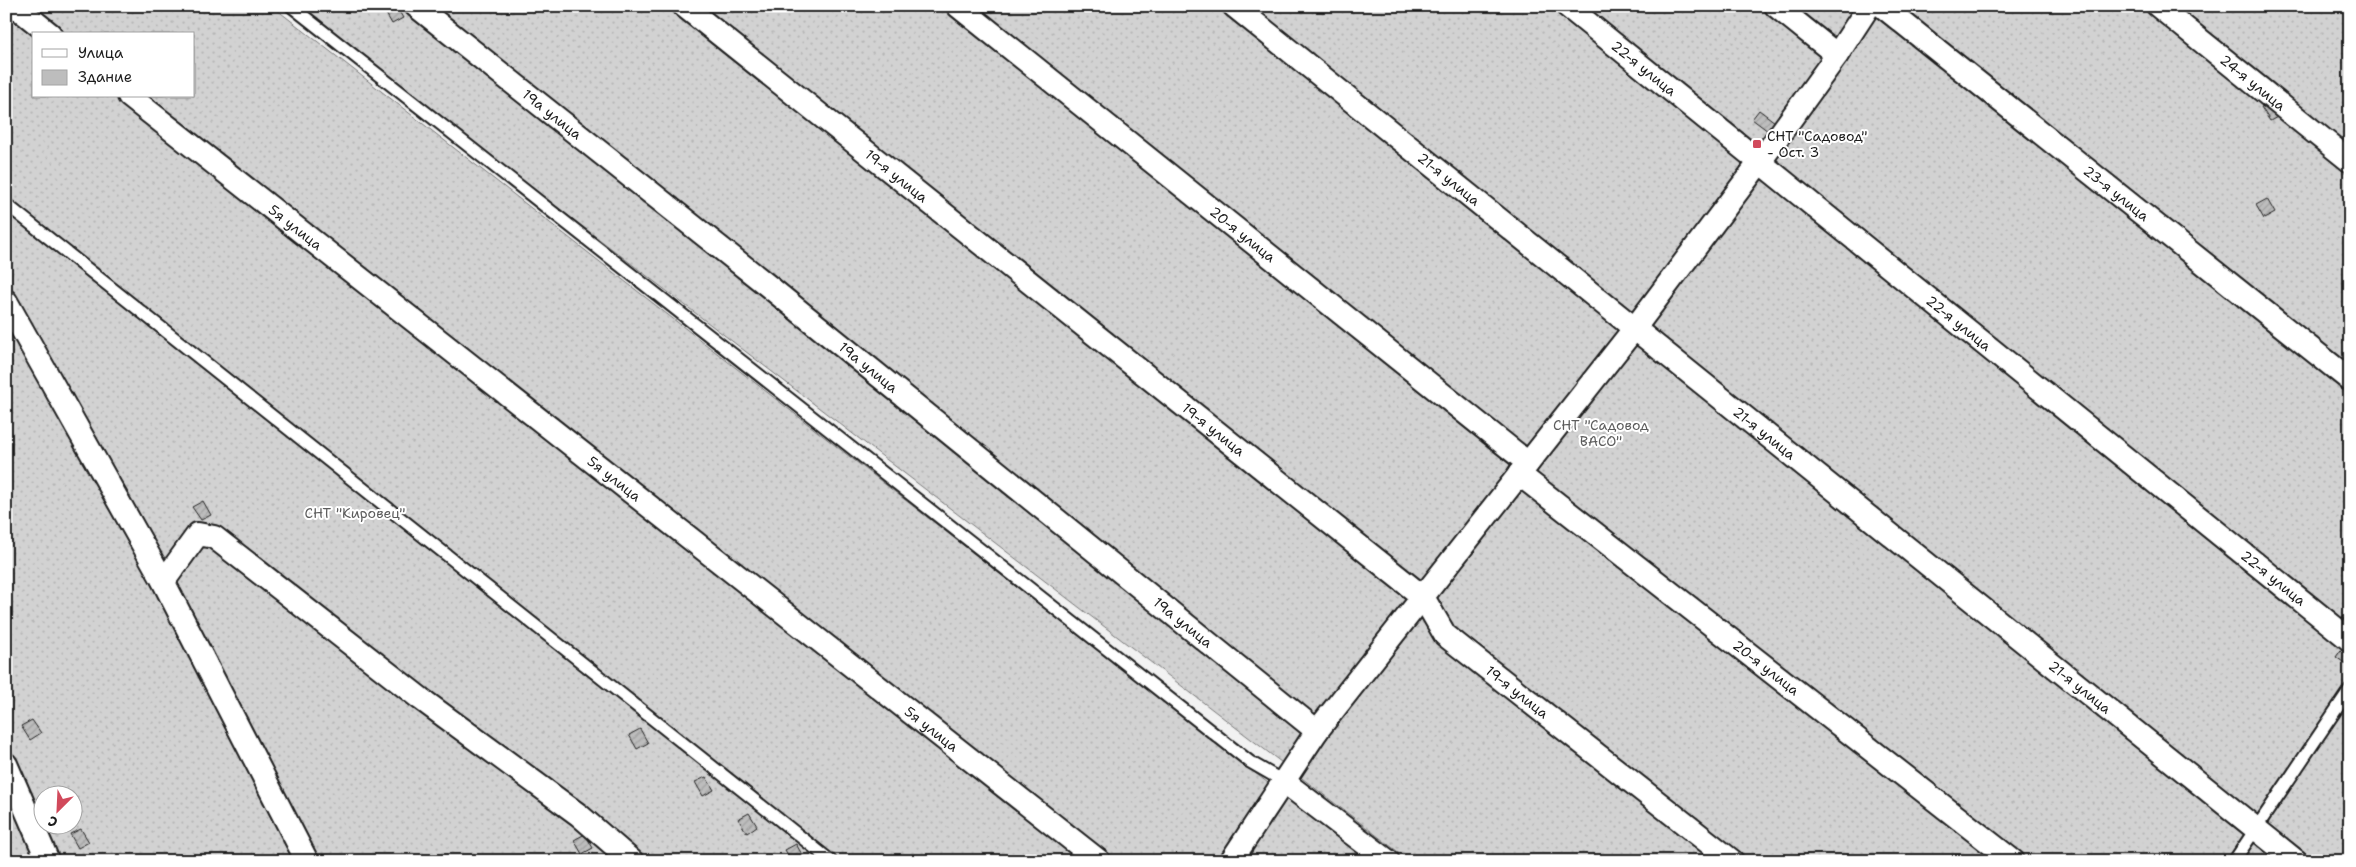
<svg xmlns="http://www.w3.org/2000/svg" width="2356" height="867" font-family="'Shantell Sans',sans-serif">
<defs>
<pattern id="grass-dots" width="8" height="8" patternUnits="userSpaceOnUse" patternTransform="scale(1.25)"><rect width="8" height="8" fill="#d2d2d2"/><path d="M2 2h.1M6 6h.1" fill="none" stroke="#b4b4b4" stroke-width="1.8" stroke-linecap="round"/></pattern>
<pattern id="building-hatch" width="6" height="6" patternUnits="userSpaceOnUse" patternTransform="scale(1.25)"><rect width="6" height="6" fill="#bdbdbd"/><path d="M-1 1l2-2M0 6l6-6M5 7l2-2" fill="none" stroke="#a2a2a2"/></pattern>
</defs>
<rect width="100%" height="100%" fill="#f2f2f2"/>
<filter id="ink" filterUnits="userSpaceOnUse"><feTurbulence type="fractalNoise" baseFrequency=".02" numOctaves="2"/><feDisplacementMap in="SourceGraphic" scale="10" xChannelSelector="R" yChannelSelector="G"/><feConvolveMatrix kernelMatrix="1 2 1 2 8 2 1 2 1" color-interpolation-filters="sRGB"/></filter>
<g filter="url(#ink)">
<path fill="url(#grass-dots)" stroke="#777" fill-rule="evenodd" d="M 6,6 L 272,6 L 1368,861 L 6,861 ZM 34,34 L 194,34 L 194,96 L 34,96 ZM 42,794 L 72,794 L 72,824 L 42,824 Z
M 295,6 L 2350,6 L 2350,861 L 1410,861 Z"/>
<path fill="url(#building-hatch)" stroke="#1c1c1c" d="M 391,6 L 396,6 L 403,18 L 392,24 L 384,10 Z
M 2272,102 L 2281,115 L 2270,121 L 2261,107 Z
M 1759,110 L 1775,122 L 1768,131 L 1752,119 Z
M 2267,199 L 2275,213 L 2264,219 L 2256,205 Z
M 2350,333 L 2350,344 L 2345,335 Z
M 203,501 L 211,515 L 201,520 L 192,507 Z
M 2343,647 L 2350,652 L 2350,667 L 2336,657 Z
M 32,720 L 41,733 L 30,740 L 21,726 Z
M 640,729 L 648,743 L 637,749 L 629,735 Z
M 706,777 L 714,790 L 703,796 L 695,782 Z
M 749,813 L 757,826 L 747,833 L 738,819 Z
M 81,829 L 89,842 L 78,848 L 70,834 Z
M 585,834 L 593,848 L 582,854 L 574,840 Z
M 796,844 L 804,858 L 799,861 L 792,861 L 785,850 Z"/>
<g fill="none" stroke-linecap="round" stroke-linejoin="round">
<defs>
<path id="lane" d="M 291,6 L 1250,762 L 1283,781
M 6,204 L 831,861
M 2234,861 L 2350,689"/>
<g id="street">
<path d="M 15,6 L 50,34"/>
<path id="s1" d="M 416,6 L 767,285 L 1317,731"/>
<path id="s2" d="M 684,6 L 1423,597 L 1445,635 L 1732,861"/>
<path id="s3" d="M 958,6 L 1528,463"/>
<path id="s4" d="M 1234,6 L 2296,861"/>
<path id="s5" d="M 1567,6 L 2350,640"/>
<path d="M 1776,6 L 1837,55"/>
<path id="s6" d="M 1882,6 L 2350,380"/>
<path id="s7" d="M 2158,6 L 2350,161"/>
<path id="s8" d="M 129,96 L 1099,861"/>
<path d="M 6,301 L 161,577 L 307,861"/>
<path id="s9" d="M 1519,474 L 2013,861"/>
<path d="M 164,581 L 198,534 L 214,537 L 421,699 L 579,815 L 632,861"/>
<path d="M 6,764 L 48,861"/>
<path d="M 1283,781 L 1388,861"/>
<path d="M 1231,861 L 1317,731 L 1634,329 L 1759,163 L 1837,55 L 1869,6"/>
</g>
</defs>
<use href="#lane" stroke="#1c1c1c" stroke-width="15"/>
<use href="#street" stroke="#1c1c1c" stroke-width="26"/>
<use href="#lane" stroke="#fff" stroke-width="11"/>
<use href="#street" stroke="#fff" stroke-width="22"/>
</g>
</g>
<rect fill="#d1495b" stroke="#fff" stroke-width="2" x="1752" y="139" width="10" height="10" rx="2.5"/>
<g text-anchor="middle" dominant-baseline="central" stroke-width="4" stroke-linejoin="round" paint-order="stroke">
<g font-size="14" fill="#1c1c1c" stroke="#fff">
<text stroke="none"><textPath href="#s5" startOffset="99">22-я улица</textPath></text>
<text stroke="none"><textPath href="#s7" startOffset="122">24-я улица</textPath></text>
<text stroke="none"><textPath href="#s1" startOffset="174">19а улица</textPath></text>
<text stroke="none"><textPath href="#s2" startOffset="272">19-я улица</textPath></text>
<text stroke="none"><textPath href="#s4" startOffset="276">21-я улица</textPath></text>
<text stroke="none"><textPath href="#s6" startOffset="300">23-я улица</textPath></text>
<text stroke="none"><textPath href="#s8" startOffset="212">5я улица</textPath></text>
<text stroke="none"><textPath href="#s3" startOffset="365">20-я улица</textPath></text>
<text stroke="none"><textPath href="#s5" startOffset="504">22-я улица</textPath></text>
<text stroke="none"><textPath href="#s1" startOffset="579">19а улица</textPath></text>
<text stroke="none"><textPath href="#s2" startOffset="678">19-я улица</textPath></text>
<text stroke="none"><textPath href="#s4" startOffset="681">21-я улица</textPath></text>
<text stroke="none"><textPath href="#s8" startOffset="618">5я улица</textPath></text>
<text stroke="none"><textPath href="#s5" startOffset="909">22-я улица</textPath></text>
<text stroke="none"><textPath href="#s1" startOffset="984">19а улица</textPath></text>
<text stroke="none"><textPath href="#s9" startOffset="314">20-я улица</textPath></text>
<text stroke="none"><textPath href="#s4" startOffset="1086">21-я улица</textPath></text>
<text stroke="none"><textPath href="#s2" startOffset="1082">19-я улица</textPath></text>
<text stroke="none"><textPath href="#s8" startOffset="1022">5я улица</textPath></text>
</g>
<g font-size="14" fill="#1c1c1c" stroke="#fff" text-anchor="start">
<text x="1767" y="136">СНТ "Садовод"<tspan x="1767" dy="16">- Ост. 3</tspan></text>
</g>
<g font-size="14" fill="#5c5c5c" stroke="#fff">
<text x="1601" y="425">СНТ "Садовод<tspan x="1601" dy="16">ВАСО"</tspan></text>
<text x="355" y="513">СНТ "Кировец"</text>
</g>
</g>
<rect width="2356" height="867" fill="none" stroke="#fff" stroke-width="25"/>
<rect x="12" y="12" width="2331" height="842" fill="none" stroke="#1c1c1c" stroke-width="2" filter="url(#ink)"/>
<rect x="32" y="32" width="162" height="65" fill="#ffffff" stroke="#a4a4a4"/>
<rect x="42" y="49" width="25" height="8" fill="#ffffff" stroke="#a4a4a4"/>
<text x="78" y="58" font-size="15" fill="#1c1c1c">Улица</text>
<rect x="42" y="70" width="25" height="15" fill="#bdbdbd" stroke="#a4a4a4"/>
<text x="78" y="82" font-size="15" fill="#1c1c1c">Здание</text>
<g transform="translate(58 810) rotate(204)"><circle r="24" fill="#ffffff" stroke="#a4a4a4"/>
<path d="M0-4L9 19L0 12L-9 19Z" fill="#d1495b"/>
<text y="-8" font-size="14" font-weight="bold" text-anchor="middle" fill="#1c1c1c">С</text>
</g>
</svg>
